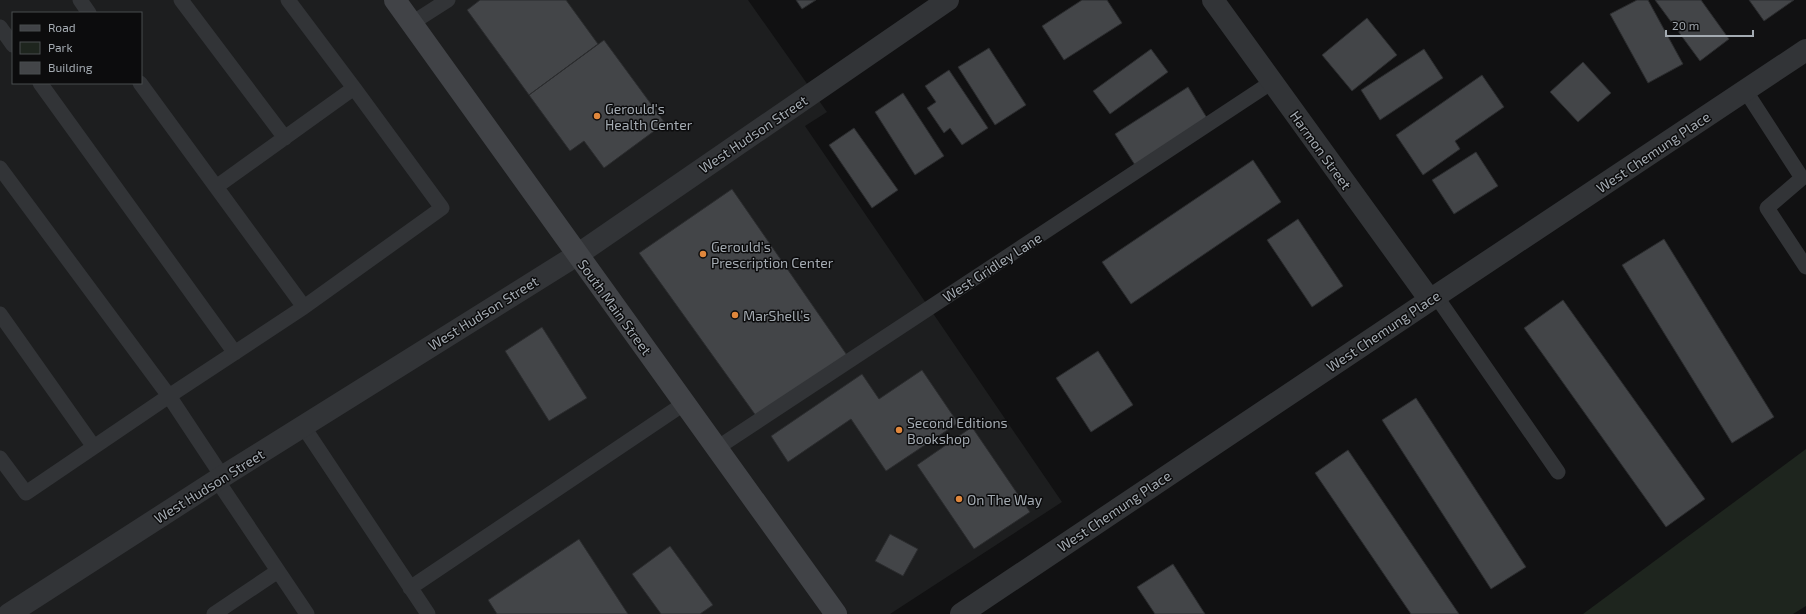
<svg xmlns="http://www.w3.org/2000/svg" width="1806" height="614" font-family="'Exo 2',sans-serif">
<rect width="100%" height="100%" fill="#111112"/>
<path fill="#1d1e1f" fill-rule="evenodd" d="M 0,0 L 748,0 L 827,112 L 805,126 L 1062,502 L 890,614 L 0,614 ZM 13,13 L 141,13 L 141,83 L 13,83 Z"/>
<path fill="#1e251e" d="M 1806,449 L 1806,606 L 1793,614 L 1583,614 Z"/>
<path fill="#434548" stroke="#2b2c2e" d="M 480,0 L 566,0 L 598,44 L 529,95 L 467,10 Z
M 796,0 L 816,0 L 802,9 Z
M 1082,0 L 1107,0 L 1122,23 L 1064,60 L 1042,26 Z
M 1637,0 L 1648,0 L 1683,64 L 1648,83 L 1610,14 Z
M 1655,0 L 1701,0 L 1729,39 L 1700,61 Z
M 1749,0 L 1794,0 L 1764,21 Z
M 1367,18 L 1397,55 L 1352,91 L 1322,55 Z
M 604,40 L 665,123 L 604,168 L 584,141 L 570,151 L 529,95 Z
M 989,48 L 1026,105 L 995,125 L 958,67 Z
M 1151,49 L 1168,72 L 1110,114 L 1093,91 Z
M 1424,49 L 1443,78 L 1380,120 L 1361,90 Z
M 1583,62 L 1611,93 L 1578,122 L 1550,92 Z
M 949,70 L 988,128 L 962,145 L 950,128 L 944,133 L 927,108 L 936,102 L 925,86 Z
M 1482,75 L 1504,107 L 1455,141 L 1460,149 L 1423,175 L 1396,135 Z
M 1188,87 L 1207,118 L 1135,165 L 1115,134 Z
M 903,93 L 944,156 L 915,175 L 875,112 Z
M 854,128 L 898,190 L 872,208 L 829,145 Z
M 1476,152 L 1498,186 L 1454,214 L 1432,180 Z
M 1253,160 L 1281,202 L 1131,304 L 1102,262 Z
M 732,189 L 849,358 L 759,420 L 639,253 Z
M 1298,219 L 1343,286 L 1312,307 L 1267,240 Z
M 1664,239 L 1774,417 L 1732,443 L 1622,265 Z
M 1563,300 L 1705,499 L 1666,527 L 1524,328 Z
M 542,327 L 587,398 L 549,421 L 505,351 Z
M 1098,351 L 1133,405 L 1091,432 L 1056,378 Z
M 922,370 L 958,423 L 886,471 L 851,419 L 788,462 L 771,436 L 862,374 L 879,399 Z
M 1416,398 L 1526,567 L 1491,589 L 1382,420 Z
M 972,427 L 1030,512 L 974,549 L 917,465 Z
M 1348,450 L 1459,614 L 1411,614 L 1315,473 Z
M 890,534 L 918,549 L 903,576 L 875,561 Z
M 579,539 L 628,614 L 497,614 L 488,600 Z
M 670,546 L 713,605 L 700,614 L 661,614 L 632,574 Z
M 1173,564 L 1205,614 L 1155,614 L 1137,587 Z"/>
<g fill="none" stroke-linecap="round" stroke-linejoin="round">
<path stroke="#323437" stroke-width="15" d="M 80,0 L 89,13
M 181,0 L 285,138
M 412,23 L 448,0
M 0,27 L 13,45
M 40,83 L 235,353
M 140,83 L 304,307
M 1745,90 L 1802,178 L 1767,208 L 1806,267
M 0,168 L 169,396 L 222,476
M 216,187 L 354,88 L 288,0
M 1436,296 L 1558,472
M 0,314 L 94,447
M 303,426 L 428,614
M 712,441 L 720,446 L 1272,82
M 0,458 L 26,493 L 169,396 L 304,307 L 442,208 L 354,88
M 217,480 L 307,614
M 410,588 L 685,403
M 214,614 L 278,571"/>
<path stroke="#323437" stroke-width="22" d="M 1213,0 L 1430,300
M 9,614 L 217,480 L 577,255 L 948,0
M 961,614 L 1436,296 L 1806,50"/>
<path stroke="#414347" stroke-width="22" d="M 395,0 L 836,614"/>
</g>
<g fill="#e0873c" stroke="#0c0c0d" stroke-width="1.5">
<circle cx="597" cy="116" r="4"/>
<circle cx="703" cy="254" r="4"/>
<circle cx="735" cy="315" r="4"/>
<circle cx="899" cy="430" r="4"/>
<circle cx="959" cy="499" r="4"/>
</g>
<g text-anchor="middle" dominant-baseline="central" stroke-width="3" stroke-linejoin="round" paint-order="stroke">
<g font-size="14" fill="#a4abb2" stroke="#0c0c0d" text-anchor="start">
<text x="605" y="108">Gerould's<tspan x="605" dy="16">Health Center</tspan></text>
<text x="711" y="246">Gerould's<tspan x="711" dy="16">Prescription Center</tspan></text>
<text x="743" y="315">MarShell’s</text>
<text x="907" y="422">Second Editions<tspan x="907" dy="16">Bookshop</tspan></text>
<text x="967" y="499">On The Way</text>
</g>
<g font-size="14" fill="#a4abb2" stroke="#0c0c0d">
<text transform="translate(753 134) rotate(-34)">West Hudson Street</text>
<text transform="translate(1321 150) rotate(54)">Harmon Street</text>
<text transform="translate(1653 152) rotate(-34)">West Chemung Place</text>
<text transform="translate(992 267) rotate(-33)">West Gridley Lane</text>
<text transform="translate(615 307) rotate(54)">South Main Street</text>
<text transform="translate(483 313) rotate(-32)">West Hudson Street</text>
<text transform="translate(1383 331) rotate(-34)">West Chemung Place</text>
<text transform="translate(209 486) rotate(-32)">West Hudson Street</text>
<text transform="translate(1114 511) rotate(-34)">West Chemung Place</text>
</g>
</g>
<rect x="12" y="12" width="130" height="72" fill="#0c0c0d" stroke="#494c4f"/>
<rect x="20" y="25" width="20" height="6" fill="#414347" stroke="#494c4f"/>
<text x="48" y="32" font-size="12" fill="#a4abb2">Road</text>
<rect x="20" y="42" width="20" height="12" fill="#1e251e" stroke="#494c4f"/>
<text x="48" y="52" font-size="12" fill="#a4abb2">Park</text>
<rect x="20" y="62" width="20" height="12" fill="#434548" stroke="#494c4f"/>
<text x="48" y="72" font-size="12" fill="#a4abb2">Building</text>
<path d="M1666 30v6h87v-6" fill="none" stroke="#a4abb2" stroke-width="2"/>
<text x="1672" y="30" font-size="12" fill="#a4abb2" stroke="#0c0c0d" stroke-width="3" paint-order="stroke">20 m</text>
</svg>
